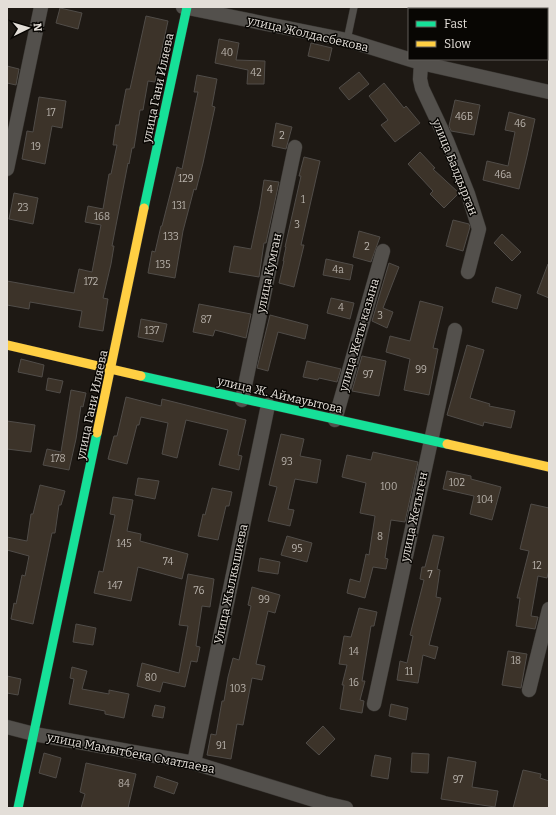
<svg xmlns="http://www.w3.org/2000/svg" width="556" height="815" font-family="Bitter,serif">
<rect width="100%" height="100%" fill="#1e1914"/>
<path fill="#3c3329" stroke="#504c48" d="M 60,8 L 82,13 L 78,29 L 56,23 Z
M 146,16 L 168,21 L 155,82 L 148,81 L 143,110 L 140,110 L 134,148 L 132,148 L 129,164 L 128,163 L 112,246 L 114,246 L 111,264 L 103,298 L 108,299 L 103,331 L 79,327 L 82,311 L 30,302 L 29,309 L 7,305 L 7,281 L 74,293 L 79,269 L 92,272 L 101,225 L 85,222 L 88,206 L 103,209 L 109,174 L 111,174 L 117,145 L 113,145 L 116,125 L 119,125 L 126,89 L 130,89 Z
M 219,39 L 239,43 L 236,60 L 265,61 L 264,84 L 247,84 L 248,70 L 215,63 Z
M 311,43 L 332,48 L 329,61 L 308,56 Z
M 7,66 L 19,69 L 16,85 L 7,83 Z
M 359,72 L 369,84 L 349,100 L 339,88 Z
M 197,75 L 217,79 L 212,106 L 215,107 L 203,163 L 196,190 L 194,189 L 183,231 L 175,278 L 148,273 L 152,251 L 155,252 L 161,226 L 162,226 L 177,167 L 182,169 L 198,92 L 194,92 Z
M 384,83 L 404,108 L 406,106 L 420,123 L 395,142 L 381,125 L 388,120 L 369,96 Z
M 39,97 L 66,101 L 62,128 L 52,126 L 45,164 L 22,159 L 27,131 L 33,132 Z
M 455,100 L 480,105 L 474,135 L 451,131 L 449,126 Z
M 509,112 L 535,119 L 527,156 L 519,189 L 483,180 L 487,161 L 508,166 L 515,132 L 505,130 Z
M 276,123 L 292,127 L 286,149 L 272,146 Z
M 420,152 L 435,168 L 433,169 L 459,193 L 444,208 L 430,194 L 433,191 L 408,164 Z
M 304,157 L 320,161 L 301,245 L 304,245 L 294,287 L 279,283 L 284,261 L 283,261 L 286,247 L 285,247 L 301,176 L 299,176 Z
M 264,180 L 279,182 L 266,243 L 264,243 L 259,277 L 229,272 L 234,246 L 251,249 L 260,206 Z
M 14,193 L 38,198 L 33,224 L 9,219 Z
M 453,220 L 469,224 L 470,227 L 463,251 L 446,246 Z
M 359,231 L 380,237 L 371,262 L 353,257 Z
M 502,234 L 521,252 L 512,261 L 494,243 Z
M 326,259 L 353,265 L 350,280 L 323,275 Z
M 389,263 L 399,267 L 383,308 L 393,312 L 387,328 L 372,321 Z
M 548,264 L 549,265 L 549,298 L 537,293 Z
M 496,287 L 521,295 L 517,309 L 492,302 Z
M 331,298 L 354,303 L 350,319 L 327,313 Z
M 420,301 L 443,307 L 433,348 L 438,349 L 429,395 L 404,390 L 410,359 L 386,352 L 390,336 L 410,341 Z
M 199,304 L 251,314 L 246,338 L 215,330 L 213,336 L 193,332 Z
M 270,315 L 308,325 L 305,339 L 278,332 L 268,371 L 257,368 Z
M 141,319 L 167,324 L 163,342 L 138,337 Z
M 467,345 L 484,350 L 470,398 L 490,404 L 489,406 L 515,411 L 511,428 L 484,422 L 483,426 L 447,415 Z
M 362,356 L 386,361 L 379,396 L 352,391 Z
M 21,359 L 44,365 L 42,377 L 18,372 Z
M 307,361 L 341,369 L 337,382 L 319,378 L 318,380 L 303,377 Z
M 48,378 L 63,381 L 60,393 L 46,390 Z
M 71,390 L 86,393 L 83,407 L 81,406 L 76,439 L 69,470 L 43,465 L 47,449 L 61,452 Z
M 126,397 L 161,406 L 162,399 L 246,420 L 238,455 L 242,456 L 239,470 L 219,465 L 228,430 L 186,420 L 177,458 L 162,454 L 168,423 L 141,417 L 139,425 L 137,425 L 127,464 L 108,459 L 114,436 L 117,436 Z
M 7,421 L 35,425 L 31,452 L 7,449 Z
M 281,434 L 304,439 L 300,456 L 321,460 L 317,483 L 295,479 L 288,509 L 294,510 L 290,526 L 268,521 L 277,487 L 269,485 Z
M 373,452 L 418,462 L 405,522 L 391,520 L 385,558 L 388,559 L 386,569 L 373,567 L 365,598 L 347,593 L 350,579 L 360,582 L 366,554 L 369,555 L 375,516 L 360,513 L 366,483 L 342,477 L 347,455 L 371,460 Z
M 447,471 L 471,476 L 471,479 L 501,487 L 492,520 L 470,514 L 474,496 L 443,489 Z
M 138,478 L 159,481 L 155,499 L 135,495 Z
M 40,485 L 65,491 L 61,505 L 59,505 L 55,533 L 52,533 L 33,624 L 11,619 L 14,603 L 16,604 L 22,575 L 25,576 L 29,556 L 7,550 L 7,537 L 27,541 L 31,514 L 33,514 Z
M 212,488 L 232,492 L 229,506 L 226,506 L 218,540 L 198,536 L 203,514 L 205,515 Z
M 113,497 L 133,500 L 127,531 L 141,534 L 140,541 L 188,554 L 182,579 L 138,567 L 131,601 L 94,593 L 99,571 L 103,572 L 115,515 L 110,514 Z
M 531,504 L 549,508 L 549,570 L 547,578 L 538,576 L 531,616 L 538,617 L 535,629 L 516,626 L 520,598 L 517,598 L 529,551 L 520,549 Z
M 433,535 L 444,537 L 437,569 L 440,570 L 436,597 L 441,598 L 429,645 L 438,647 L 435,659 L 423,655 L 418,683 L 397,680 L 400,661 L 407,663 L 413,636 L 410,635 L 424,580 L 420,579 L 422,567 L 425,567 Z
M 287,536 L 312,543 L 307,562 L 281,555 Z
M 260,558 L 280,562 L 278,574 L 258,571 Z
M 188,574 L 214,579 L 210,607 L 202,606 L 196,646 L 200,647 L 197,662 L 191,661 L 185,687 L 163,682 L 160,692 L 137,686 L 142,663 L 179,673 L 188,626 L 179,625 Z
M 252,587 L 280,595 L 275,613 L 268,611 L 256,664 L 265,666 L 262,680 L 252,678 L 243,725 L 237,724 L 231,759 L 207,755 L 211,734 L 216,735 L 222,701 L 224,701 L 228,677 L 233,658 L 239,660 L 251,606 L 248,605 Z
M 359,608 L 377,612 L 374,626 L 371,626 L 362,681 L 365,681 L 360,700 L 364,701 L 362,713 L 340,709 L 344,685 L 342,685 L 347,665 L 339,664 L 344,636 L 351,637 Z
M 76,624 L 96,628 L 93,645 L 73,642 Z
M 508,651 L 527,654 L 521,688 L 502,685 Z
M 72,667 L 87,671 L 82,689 L 109,694 L 109,690 L 129,694 L 124,718 L 105,714 L 105,711 L 69,704 L 74,679 L 70,678 Z
M 7,676 L 21,679 L 18,695 L 7,693 Z
M 391,704 L 408,708 L 406,720 L 389,716 Z
M 155,705 L 165,707 L 163,718 L 152,716 Z
M 323,726 L 335,739 L 319,755 L 306,743 Z
M 44,753 L 61,758 L 56,778 L 39,773 Z
M 412,753 L 429,754 L 428,773 L 411,772 Z
M 375,755 L 391,758 L 388,779 L 371,776 Z
M 448,757 L 476,762 L 472,787 L 498,791 L 495,807 L 441,799 Z
M 86,763 L 136,774 L 128,808 L 81,808 L 85,794 L 80,792 Z
M 523,770 L 541,774 L 540,778 L 549,781 L 549,808 L 513,808 Z
M 157,776 L 178,783 L 174,794 L 154,787 Z"/>
<g fill="none" stroke-linecap="round" stroke-linejoin="round">
<defs>
<path id="lane" d="M 347,40 L 354,7"/>
<path id="street" d="M 183,7 L 347,40 L 421,63 L 549,92
M 421,63 L 420,79 L 422,88 L 447,141 L 468,194 L 479,229 L 468,272
M 7,169 L 41,7
M 242,400 L 295,147
M 335,420 L 383,251
M 529,690 L 549,609
M 374,704 L 455,330
M 7,727 L 34,734 L 194,763 L 324,803 L 346,808
M 194,763 L 268,405"/>
<path id="fast" d="M 144,208 L 187,7
M 141,376 L 447,444
M 18,808 L 97,433"/>
<path id="slow" d="M 7,345 L 141,376
M 97,433 L 144,208
M 447,444 L 549,467"/>
</defs>
<use href="#lane" stroke="#373430" stroke-width="8"/>
<use href="#street" stroke="#373430" stroke-width="15"/>
<use href="#fast" stroke="#373430" stroke-width="10"/>
<use href="#slow" stroke="#373430" stroke-width="10"/>
<use href="#lane" stroke="#53504c" stroke-width="7"/>
<use href="#street" stroke="#53504c" stroke-width="14"/>
<use href="#fast" stroke="#16e098" stroke-width="9"/>
<use href="#slow" stroke="#ffcf43" stroke-width="9"/>
</g>
<g text-anchor="middle" dominant-baseline="central" stroke-width="3" stroke-linejoin="round" paint-order="stroke">
<g font-size="10" fill="#b9b3ac">
<text x="227" y="53">40</text>
<text x="256" y="73">42</text>
<text x="51" y="113">17</text>
<text x="464" y="117">46Б</text>
<text x="520" y="124">46</text>
<text x="282" y="136">2</text>
<text x="36" y="147">19</text>
<text x="503" y="175">46а</text>
<text x="186" y="179">129</text>
<text x="270" y="190">4</text>
<text x="303" y="200">1</text>
<text x="179" y="206">131</text>
<text x="23" y="208">23</text>
<text x="102" y="217">168</text>
<text x="297" y="225">3</text>
<text x="171" y="237">133</text>
<text x="367" y="247">2</text>
<text x="163" y="265">135</text>
<text x="338" y="270">4а</text>
<text x="91" y="282">172</text>
<text x="341" y="308">4</text>
<text x="380" y="316">3</text>
<text x="206" y="320">87</text>
<text x="152" y="331">137</text>
<text x="421" y="370">99</text>
<text x="368" y="375">97</text>
<text x="58" y="459">178</text>
<text x="287" y="462">93</text>
<text x="457" y="483">102</text>
<text x="389" y="487">100</text>
<text x="485" y="500">104</text>
<text x="380" y="537">8</text>
<text x="124" y="544">145</text>
<text x="297" y="549">95</text>
<text x="168" y="562">74</text>
<text x="537" y="566">12</text>
<text x="430" y="575">7</text>
<text x="115" y="586">147</text>
<text x="199" y="591">76</text>
<text x="264" y="600">99</text>
<text x="354" y="652">14</text>
<text x="516" y="661">18</text>
<text x="409" y="672">11</text>
<text x="151" y="678">80</text>
<text x="354" y="683">16</text>
<text x="238" y="689">103</text>
<text x="221" y="746">91</text>
<text x="458" y="780">97</text>
<text x="124" y="784">84</text>
</g>
<g font-size="12" fill="#e3ded8" stroke="#080603">
<text transform="translate(308 34) rotate(13)">улица Жолдасбекова</text>
<text transform="translate(158 88) rotate(-78)">улица Гани Иляева</text>
<text transform="translate(455 167) rotate(68)">улица Балдырган</text>
<text transform="translate(269 273) rotate(-78)">улица Кумган</text>
<text transform="translate(359 335) rotate(-74)">улица Жеты казына</text>
<text transform="translate(280 395) rotate(13)">улица Ж. Аймауытова</text>
<text transform="translate(92 405) rotate(-78)">улица Гани Иляева</text>
<text transform="translate(414 517) rotate(-78)">улица Жетыген</text>
<text transform="translate(231 584) rotate(-78)">Улица Жылкышиева</text>
<text transform="translate(131 753) rotate(11)">улица Мамытбека Сматлаева</text>
</g>
</g>
<rect width="556" height="815" fill="none" stroke="#e3ded8" stroke-width="16"/>
<rect x="408" y="8" width="140" height="52" fill="#080603" stroke="#605c58"/>
<rect x="416" y="21" width="20" height="6" fill="#16e098" stroke="#605c58"/>
<text x="444" y="28" font-size="12" fill="#e3ded8">Fast</text>
<rect x="416" y="41" width="20" height="6" fill="#ffcf43" stroke="#605c58"/>
<text x="444" y="48" font-size="12" fill="#e3ded8">Slow</text>
<g transform="translate(28 28) rotate(85)" stroke="#080603" stroke-width="3" paint-order="stroke">
<path d="M0-3L7 15L0 10L-7 15Z" fill="#e3ded8"/>
<text y="-6" font-size="11" font-weight="bold" text-anchor="middle" fill="#e3ded8">N</text>
</g>
</svg>
